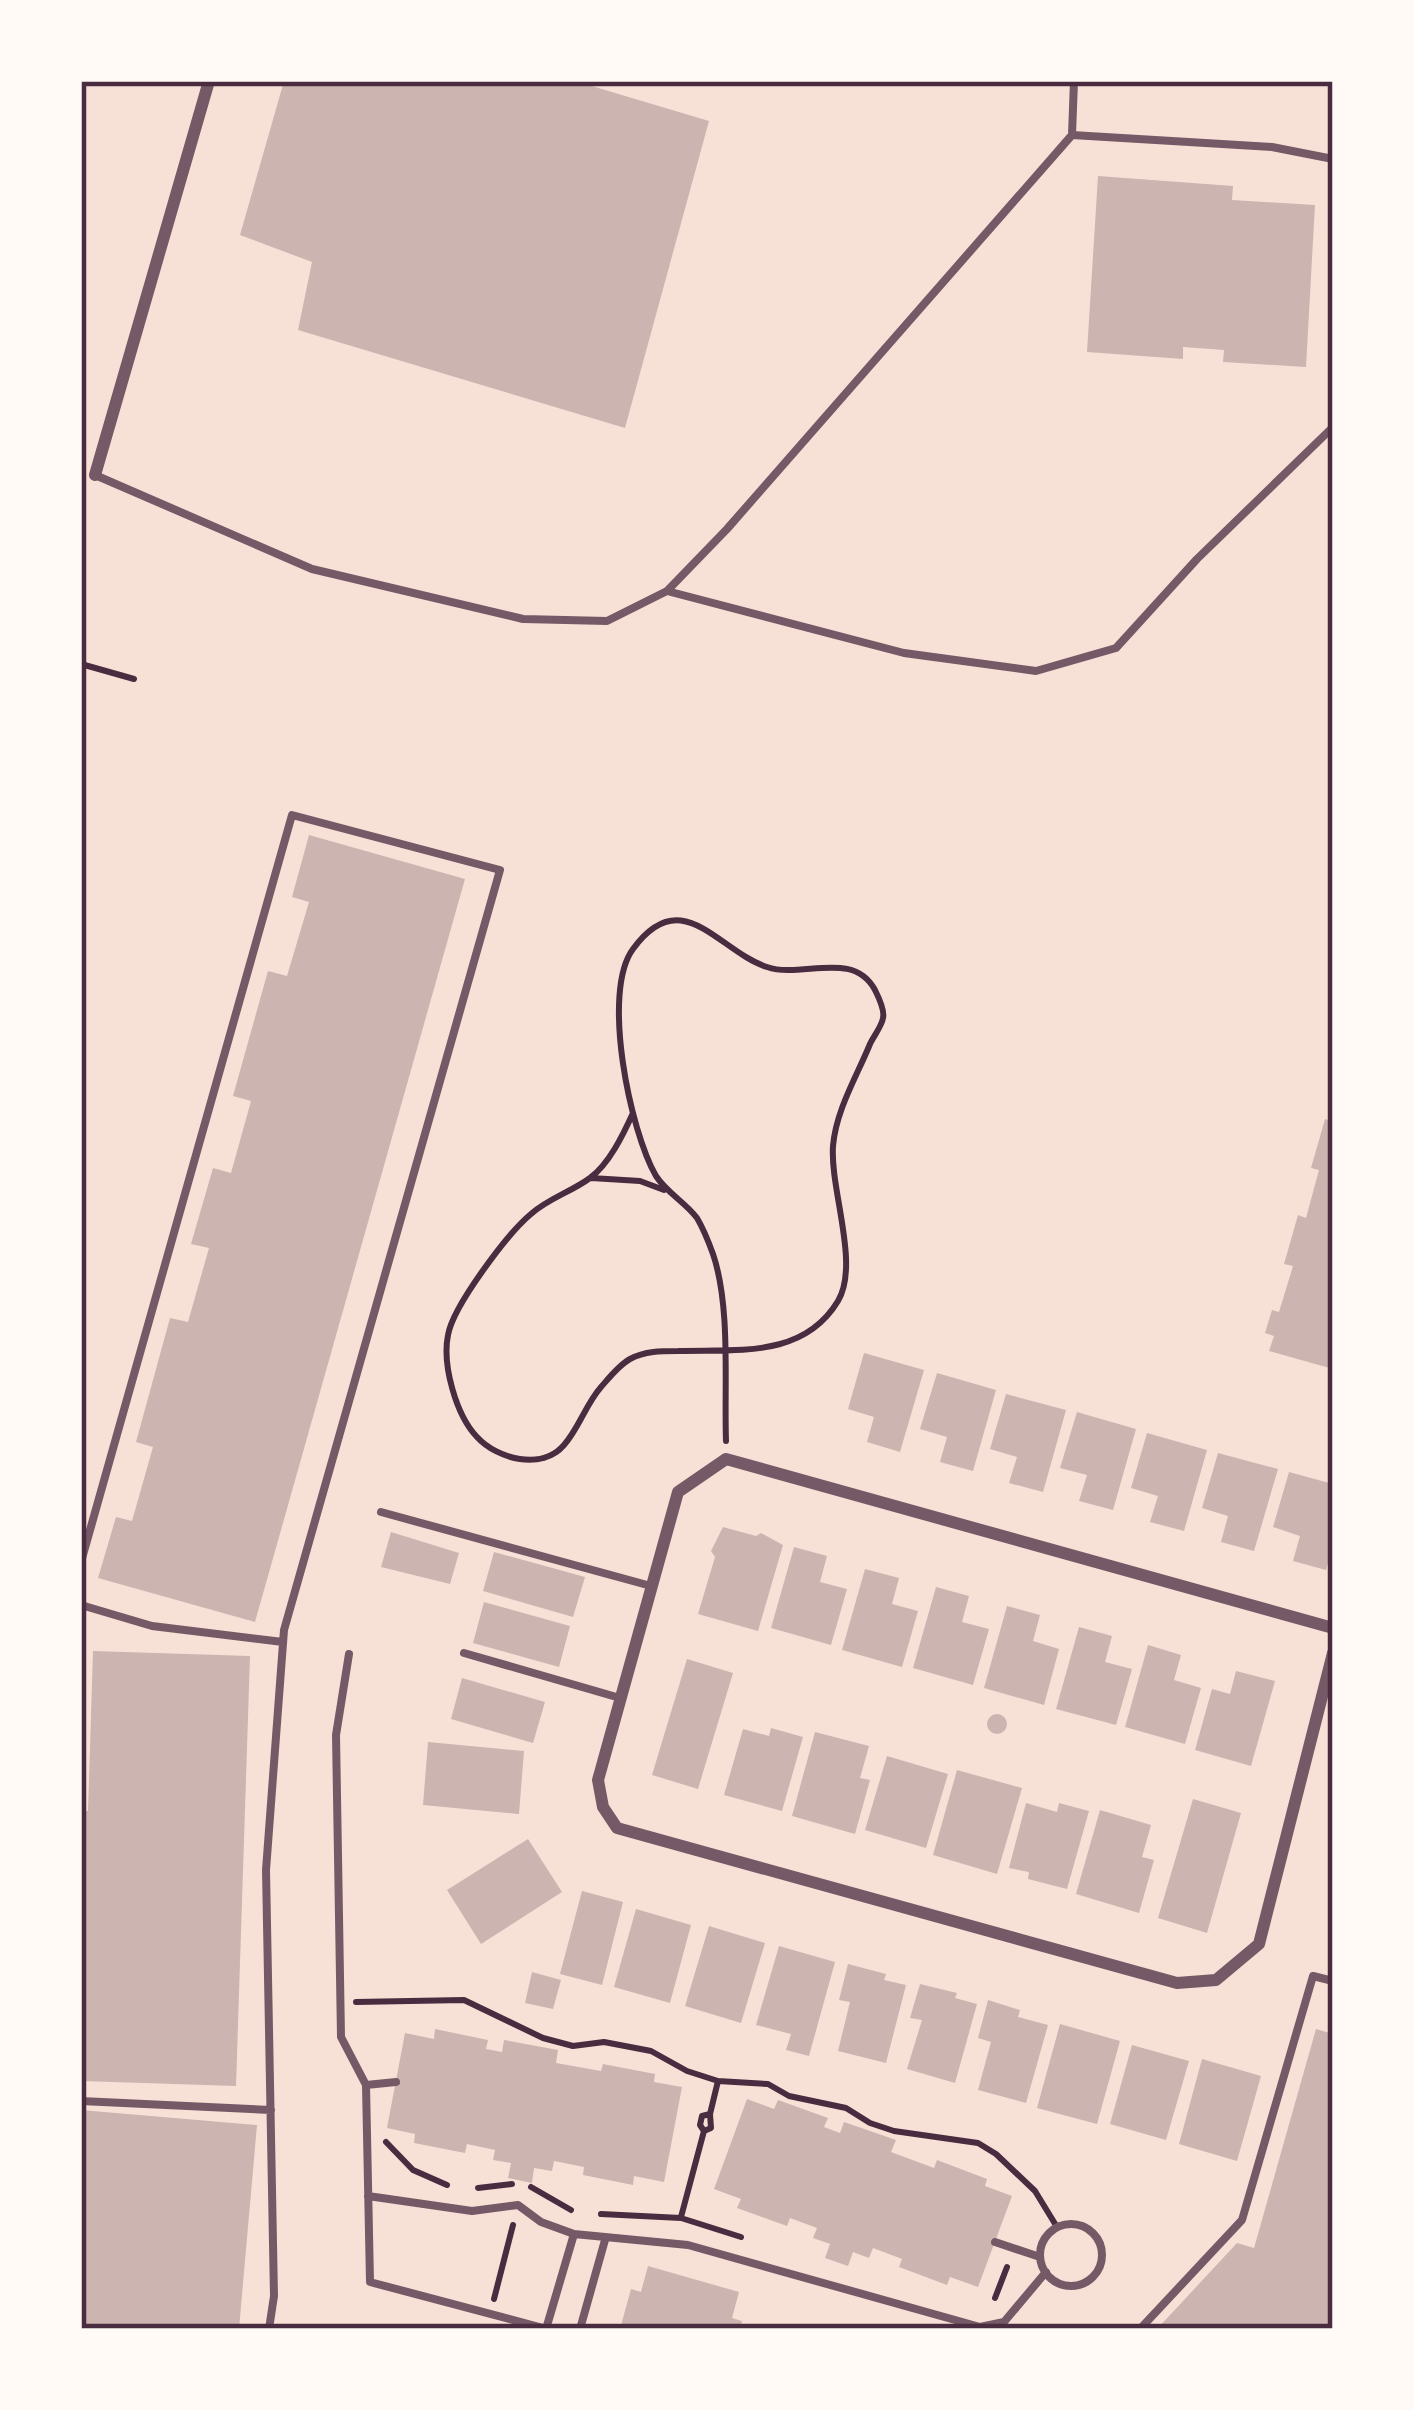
<svg xmlns="http://www.w3.org/2000/svg" width="1414" height="2410" font-family="'Varela Round',sans-serif">
<rect width="100%" height="100%" fill="#f7e1d7"/>
<path fill="#ccb4b1" d="M 284,81 L 575,81 L 709,121 L 625,428 L 298,330 L 312,262 L 240,235 Z
M 1098,176 L 1233,186 L 1232,200 L 1315,205 L 1306,367 L 1223,362 L 1224,350 L 1183,347 L 1183,359 L 1087,352 Z
M 309,835 L 465,879 L 255,1622 L 98,1578 L 116,1517 L 132,1521 L 153,1447 L 136,1442 L 170,1318 L 188,1322 L 209,1248 L 191,1244 L 213,1168 L 231,1173 L 251,1101 L 233,1096 L 268,971 L 287,976 L 309,902 L 292,897 Z
M 1325,1119 L 1333,1122 L 1333,1369 L 1269,1351 L 1274,1336 L 1265,1333 L 1272,1310 L 1279,1312 L 1293,1266 L 1284,1264 L 1298,1215 L 1306,1218 L 1319,1170 L 1311,1168 Z
M 864,1353 L 924,1370 L 900,1452 L 867,1442 L 874,1417 L 848,1409 Z
M 937,1373 L 996,1390 L 973,1471 L 940,1462 L 947,1437 L 920,1429 Z
M 1006,1394 L 1066,1410 L 1043,1492 L 1009,1483 L 1017,1457 L 990,1449 Z
M 1077,1412 L 1136,1429 L 1113,1510 L 1079,1501 L 1087,1475 L 1060,1468 Z
M 1147,1433 L 1207,1450 L 1184,1531 L 1150,1522 L 1158,1496 L 1131,1488 Z
M 1218,1453 L 1278,1469 L 1254,1551 L 1221,1542 L 1228,1516 L 1202,1508 Z
M 1289,1472 L 1333,1484 L 1333,1546 L 1326,1570 L 1293,1561 L 1300,1536 L 1273,1527 Z
M 723,1527 L 756,1536 L 761,1533 L 783,1545 L 758,1631 L 698,1614 L 715,1557 L 711,1551 Z
M 391,1532 L 459,1553 L 450,1584 L 381,1567 Z
M 794,1547 L 827,1556 L 820,1582 L 847,1589 L 831,1645 L 771,1628 Z
M 494,1552 L 585,1577 L 573,1617 L 483,1591 Z
M 865,1569 L 899,1578 L 892,1604 L 918,1611 L 902,1667 L 842,1650 Z
M 936,1587 L 969,1596 L 962,1622 L 989,1629 L 973,1685 L 913,1668 Z
M 484,1602 L 570,1626 L 559,1667 L 473,1643 Z
M 1007,1606 L 1040,1615 L 1033,1641 L 1059,1649 L 1044,1705 L 984,1688 Z
M 1079,1627 L 1112,1636 L 1105,1662 L 1132,1669 L 1116,1725 L 1056,1709 Z
M 1148,1645 L 1181,1655 L 1174,1680 L 1201,1688 L 1185,1744 L 1125,1727 Z
M 93,1651 L 250,1656 L 236,2086 L 81,2081 L 85,1922 L 81,1921 L 81,1811 L 88,1811 Z
M 687,1659 L 733,1673 L 698,1789 L 652,1775 Z
M 1236,1671 L 1275,1681 L 1251,1766 L 1195,1750 L 1212,1689 L 1230,1694 Z
M 462,1678 L 545,1702 L 533,1743 L 451,1719 Z
M987 1724a10 10 0 1 1 20 0a10 10 0 1 1-20 0Z
M 771,1728 L 803,1737 L 782,1811 L 724,1795 L 743,1729 L 769,1736 Z
M 815,1732 L 869,1746 L 860,1778 L 870,1780 L 855,1834 L 792,1816 Z
M 428,1742 L 524,1751 L 519,1814 L 423,1805 Z
M 887,1756 L 948,1774 L 926,1848 L 865,1830 Z
M 957,1770 L 1022,1788 L 997,1874 L 933,1855 Z
M 1193,1799 L 1241,1813 L 1207,1933 L 1158,1918 Z
M 1026,1803 L 1057,1812 L 1059,1803 L 1089,1811 L 1067,1889 L 1028,1879 L 1029,1872 L 1009,1868 Z
M 1100,1810 L 1151,1825 L 1142,1857 L 1154,1860 L 1139,1913 L 1076,1894 Z
M 528,1839 L 562,1892 L 481,1944 L 447,1890 Z
M 582,1891 L 623,1902 L 602,1985 L 560,1974 Z
M 636,1909 L 691,1925 L 670,2003 L 614,1987 Z
M 709,1926 L 765,1943 L 741,2023 L 685,2006 Z
M 779,1946 L 835,1962 L 809,2056 L 786,2050 L 791,2034 L 756,2025 Z
M 848,1964 L 886,1974 L 884,1980 L 906,1985 L 886,2063 L 838,2051 L 850,2002 L 839,2000 Z
M 532,1972 L 561,1980 L 553,2009 L 525,2003 Z
M 920,1984 L 957,1993 L 955,1998 L 977,2004 L 955,2083 L 907,2069 L 922,2020 L 910,2018 Z
M 988,2000 L 1020,2010 L 1018,2017 L 1048,2025 L 1026,2103 L 978,2090 L 991,2042 L 978,2038 Z
M 1060,2024 L 1120,2041 L 1097,2124 L 1037,2108 Z
M 435,2029 L 488,2040 L 486,2049 L 502,2052 L 504,2040 L 558,2050 L 556,2063 L 601,2071 L 603,2064 L 655,2074 L 654,2082 L 682,2087 L 664,2182 L 634,2176 L 633,2185 L 583,2175 L 584,2167 L 554,2161 L 552,2171 L 534,2168 L 532,2183 L 508,2178 L 511,2163 L 493,2160 L 495,2150 L 467,2144 L 465,2153 L 414,2143 L 415,2134 L 387,2128 L 405,2033 L 434,2039 Z
M 1316,2029 L 1333,2034 L 1333,2329 L 1267,2325 L 1262,2329 L 1157,2329 L 1237,2243 L 1254,2248 Z
M 1132,2045 L 1189,2061 L 1166,2140 L 1110,2124 Z
M 1202,2059 L 1261,2076 L 1237,2161 L 1179,2144 Z
M 747,2099 L 774,2109 L 778,2100 L 828,2118 L 824,2127 L 840,2133 L 844,2122 L 896,2140 L 891,2152 L 934,2168 L 937,2160 L 987,2179 L 985,2186 L 1012,2196 L 978,2287 L 950,2277 L 947,2285 L 899,2267 L 902,2259 L 873,2248 L 869,2258 L 853,2252 L 848,2266 L 825,2258 L 830,2244 L 813,2238 L 817,2228 L 790,2218 L 787,2226 L 737,2208 L 741,2199 L 714,2189 Z
M 81,2110 L 257,2125 L 239,2329 L 81,2329 Z
M 648,2266 L 739,2292 L 732,2318 L 742,2321 L 740,2329 L 620,2329 L 631,2289 L 641,2292 Z"/>
<g fill="none" stroke-linecap="round" stroke-linejoin="round">
<path stroke="#4a2c40" stroke-width="6" d="M 81,664 L 134,679
M 633,1113 C 623,1135 609,1164 590,1178 C 571,1192 549,1198 531,1214 C 508,1233 453,1306 448,1335 C 442,1365 456,1415 477,1437 C 497,1459 542,1471 564,1445 C 579,1428 586,1404 601,1387 C 609,1378 619,1365 630,1359 C 645,1351 661,1351 678,1351 C 736,1349 803,1359 838,1301 C 860,1264 830,1190 833,1146 C 836,1110 857,1076 870,1044 C 873,1037 882,1026 883,1018 C 885,1010 878,996 875,990 C 853,949 802,979 767,967 C 718,951 682,882 633,949 C 601,992 630,1131 656,1176 C 667,1193 685,1202 697,1218 C 703,1228 709,1243 713,1254 C 731,1307 724,1385 726,1441
M 591,1178 L 640,1181 L 664,1190
M 356,2002 L 464,2000 L 543,2038 L 573,2046 L 604,2042 L 651,2051 L 687,2071 L 718,2081 L 768,2084 L 789,2096 L 846,2108 L 870,2123 L 894,2131 L 978,2143 L 996,2154 L 1035,2191 L 1057,2227
M 704,2131 L 700,2125 L 702,2116 L 710,2114
M 386,2142 L 413,2170 L 447,2185
M 531,2187 L 571,2210
M 478,2188 L 512,2184
M 601,2214 L 681,2218 L 741,2237
M 681,2217 L 704,2131 L 711,2128 L 710,2114 L 718,2081
M 995,2298 L 1007,2267
M 494,2299 L 513,2225"/>
<path stroke="#755966" stroke-width="8" d="M 1072,135 L 1074,81
M 95,475 L 312,569 L 523,619 L 607,621 L 667,591 L 727,529 L 1072,135 L 1272,147 L 1333,159
M 667,591 L 904,653 L 1036,671 L 1116,648 L 1197,559 L 1333,427
M 381,1512 L 651,1586
M 81,1562 L 292,815 L 500,870 L 284,1630 L 266,1870 L 274,2296 L 269,2329
M 81,1605 L 152,1626 L 283,1642
M 464,1653 L 620,1698
M 349,1654 L 336,1735 L 341,2037 L 366,2085 L 370,2282 L 547,2329
M 366,2085 L 396,2082
M 81,2101 L 271,2110
M 368,2196 L 472,2211 L 518,2205 L 541,2222 L 574,2234 L 688,2245 L 980,2327 L 1004,2322 L 1046,2272
M1040 2255a31 31 0 1 1 62 0a31 31 0 1 1-62 0Z
M 995,2242 L 1040,2257
M 546,2329 L 574,2234
M 580,2329 L 605,2240
M 1140,2329 L 1242,2220 L 1313,1976 L 1333,1981"/>
<path stroke="#755966" stroke-width="12" d="M 95,475 L 209,81
M 1333,1628 L 726,1459 L 678,1492 L 598,1780 L 603,1807 L 617,1828 L 1177,1983 L 1216,1980 L 1259,1944 L 1333,1653"/>
</g>
<rect width="1414" height="2410" fill="none" stroke="#fffaf5" stroke-width="168"/>
<rect x="84" y="84" width="1246" height="2242" fill="none" stroke="#4a2c40" stroke-width="4.5"/>
</svg>
